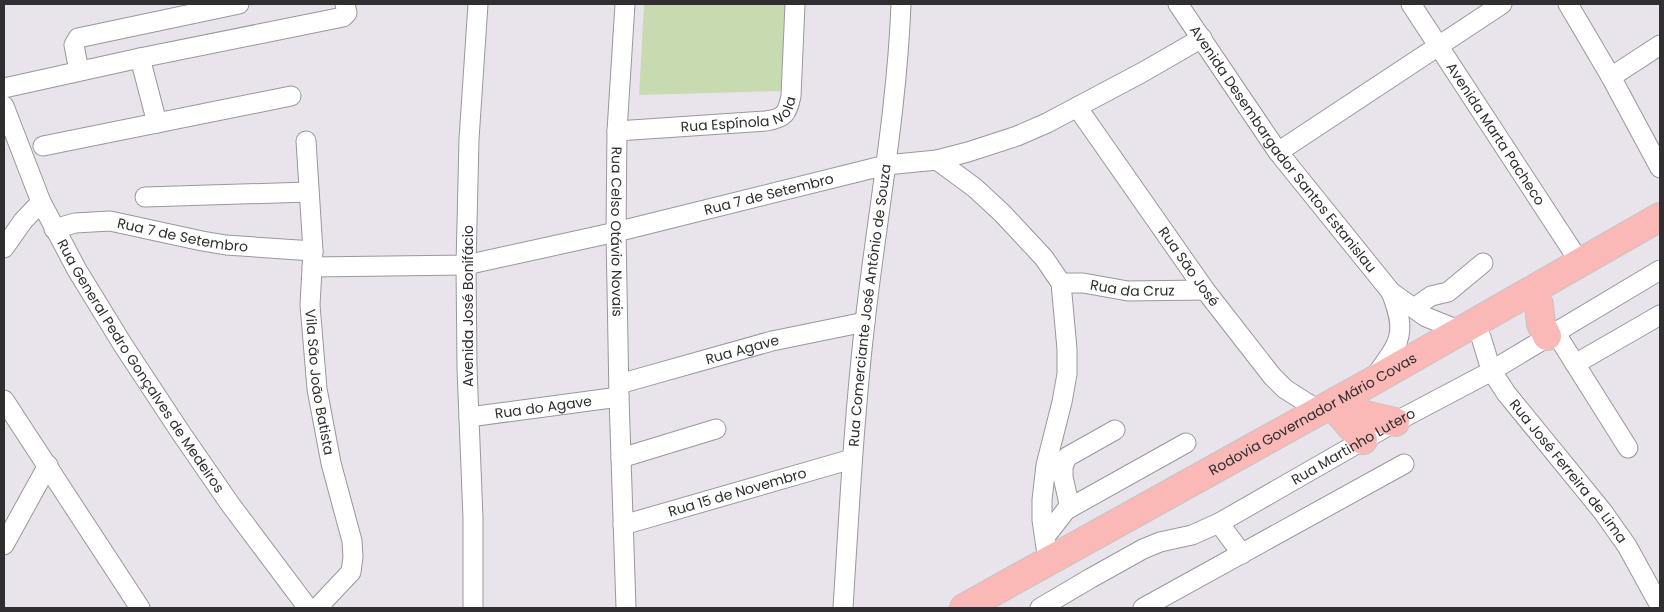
<svg xmlns="http://www.w3.org/2000/svg" width="1664" height="612" font-family="Poppins,sans-serif">
<rect width="100%" height="100%" fill="#e9e4ec"/>
<path fill="#c8dbb0" d="M 644,4 L 785,4 L 781,91 L 639,95 Z"/>
<g fill="none" stroke-linecap="round" stroke-linejoin="round">
<defs>
<g id="minor">
<path id="s1" d="M 625,4 L 617,131 L 616,232 L 619,397 L 626,608"/>
<path id="s2" d="M 1178,4 L 1278,152 L 1391,292 L 1426,317 L 1461,331"/>
<path id="s3" d="M 1411,4 L 1581,264"/>
<path d="M 1568,4 L 1611,77 L 1660,168"/>
<path d="M 140,58 L 157,123"/>
<path d="M 79,71 L 74,45 L 78,38 L 239,4"/>
<path d="M 1611,77 L 1660,45"/>
<path d="M 4,88 L 140,58 L 343,17 L 347,13 L 345,4"/>
<path id="s4" d="M 4,106 L 41,202 L 77,270 L 123,345 L 181,433 L 230,504 L 308,608"/>
<path id="s5" d="M 1077,107 L 1205,290 L 1272,376 L 1285,389 L 1318,410"/>
<path id="s6" d="M 617,131 L 766,121 C 785,118 787,114 791,96 L 795,4"/>
<path id="s7" d="M 306,141 L 313,251 L 310,305 L 317,389 L 331,463 L 352,541 L 353,557 L 351,572 L 317,608"/>
<path d="M 43,146 L 291,96"/>
<path d="M 1278,152 L 1502,4"/>
<path d="M 937,160 L 975,188 L 1002,213 L 1044,258 L 1061,283 L 1067,349 L 1067,374 L 1062,402 L 1046,465 L 1042,500 L 1042,520 L 1048,561"/>
<path d="M 145,197 L 309,192"/>
<path id="s8" d="M 54,229 L 75,223 L 110,221 L 202,241 L 226,245 L 313,251"/>
<path d="M 4,248 L 23,221 L 41,202"/>
<path id="s9" d="M 312,267 L 466,265 L 616,232 L 886,165 L 937,160 L 968,152 L 1017,136 L 1047,123 L 1143,72 L 1202,38"/>
<path id="s10" d="M 1061,283 L 1083,283 L 1128,291 L 1205,290"/>
<path d="M 1414,308 L 1431,296 L 1448,292 L 1483,263"/>
<path d="M 1555,332 L 1628,448"/>
<path id="s11" d="M 1481,337 L 1491,370 L 1506,393 L 1603,512 L 1627,546 L 1660,606"/>
<path d="M 1575,364 L 1660,315"/>
<path d="M 1376,375 C 1401,341 1407,333 1391,292"/>
<path id="s12" d="M 619,384 L 772,341 L 865,322"/>
<path d="M 4,400 L 140,608"/>
<path id="s13" d="M 469,417 L 619,397"/>
<path d="M 621,458 L 716,429"/>
<path d="M 1070,508 L 1063,477 L 1063,467 L 1067,457 L 1115,430"/>
<path d="M 1219,523 L 1242,554"/>
<path id="s14" d="M 623,525 L 852,459"/>
<path d="M 1045,537 L 1066,510 L 1186,443"/>
<path d="M 4,545 L 48,465"/>
<path d="M 473,608 L 473,518 L 467,368 L 466,265 L 469,139 L 478,4"/>
<path id="s15" d="M 843,608 C 849,513 854,417 865,322 C 877,216 897,111 901,4"/>
<path id="s16" d="M 1040,608 L 1091,578 L 1143,549 L 1160,542 L 1192,535 L 1219,523 L 1395,422 L 1486,374 L 1660,270"/>
<path d="M 1143,608 L 1404,464"/>
</g>
<g id="highway">
<path d="M 1539,305 L 1541,324 L 1547,336"/>
<path d="M 1348,411 L 1395,422"/>
<path d="M 1341,415 L 1363,440"/>
<path id="s17" d="M 964,608 L 1371,382 L 1660,217"/>
</g>
</defs>
<use href="#minor" stroke="#9b969e" stroke-width="21"/>
<use href="#highway" stroke="#c5c4c5" stroke-width="30"/>
<use href="#minor" stroke="#fff" stroke-width="19"/>
<use href="#highway" stroke="#fab8b7" stroke-width="28"/>
</g>
<g text-anchor="middle" dominant-baseline="central" stroke-width="4" stroke-linejoin="round" paint-order="stroke">
<g font-size="14" fill="#302e31" stroke="#fff">
<text stroke="none"><textPath href="#s6" startOffset="126">Rua Espínola Nola</textPath></text>
<text stroke="none"><textPath href="#s3" startOffset="155">Avenida Marta Pacheco</textPath></text>
<text stroke="none"><textPath href="#s2" startOffset="179">Avenida Desembargador Santos Estanislau</textPath></text>
<text stroke="none"><textPath href="#s9" startOffset="465">Rua 7 de Setembro</textPath></text>
<text stroke="none"><textPath href="#s1" startOffset="228">Rua Celso Otávio Novais</textPath></text>
<text stroke="none"><textPath href="#s8" startOffset="131">Rua 7 de Setembro</textPath></text>
<text stroke="none"><textPath href="#s5" startOffset="195">Rua São José</textPath></text>
<text stroke="none"><textPath href="#s10" startOffset="72">Rua da Cruz</textPath></text>
<text transform="translate(468 306) rotate(-90)">Avenida José Bonifácio</text>
<text stroke="none"><textPath href="#s15" startOffset="304">Rua Comerciante José Antônio de Souza</textPath></text>
<text stroke="none"><textPath href="#s12" startOffset="128">Rua Agave</textPath></text>
<text stroke="none"><textPath href="#s4" startOffset="295">Rua General Pedro Gonçalves de Medeiros</textPath></text>
<text stroke="none"><textPath href="#s7" startOffset="242">Vila São João Batista</textPath></text>
<text stroke="none"><textPath href="#s13" startOffset="75">Rua do Agave</textPath></text>
<text stroke="none"><textPath href="#s17" startOffset="399">Rodovia Governador Mário Covas</textPath></text>
<text stroke="none"><textPath href="#s16" startOffset="354">Rua Martinho Lutero</textPath></text>
<text stroke="none"><textPath href="#s11" startOffset="162">Rua José Ferreira de Lima</textPath></text>
<text stroke="none"><textPath href="#s14" startOffset="119">Rua 15 de Novembro</textPath></text>
</g>
</g>
<rect width="1664" height="612" fill="none" stroke="#302e31" stroke-width="10"/>
</svg>
